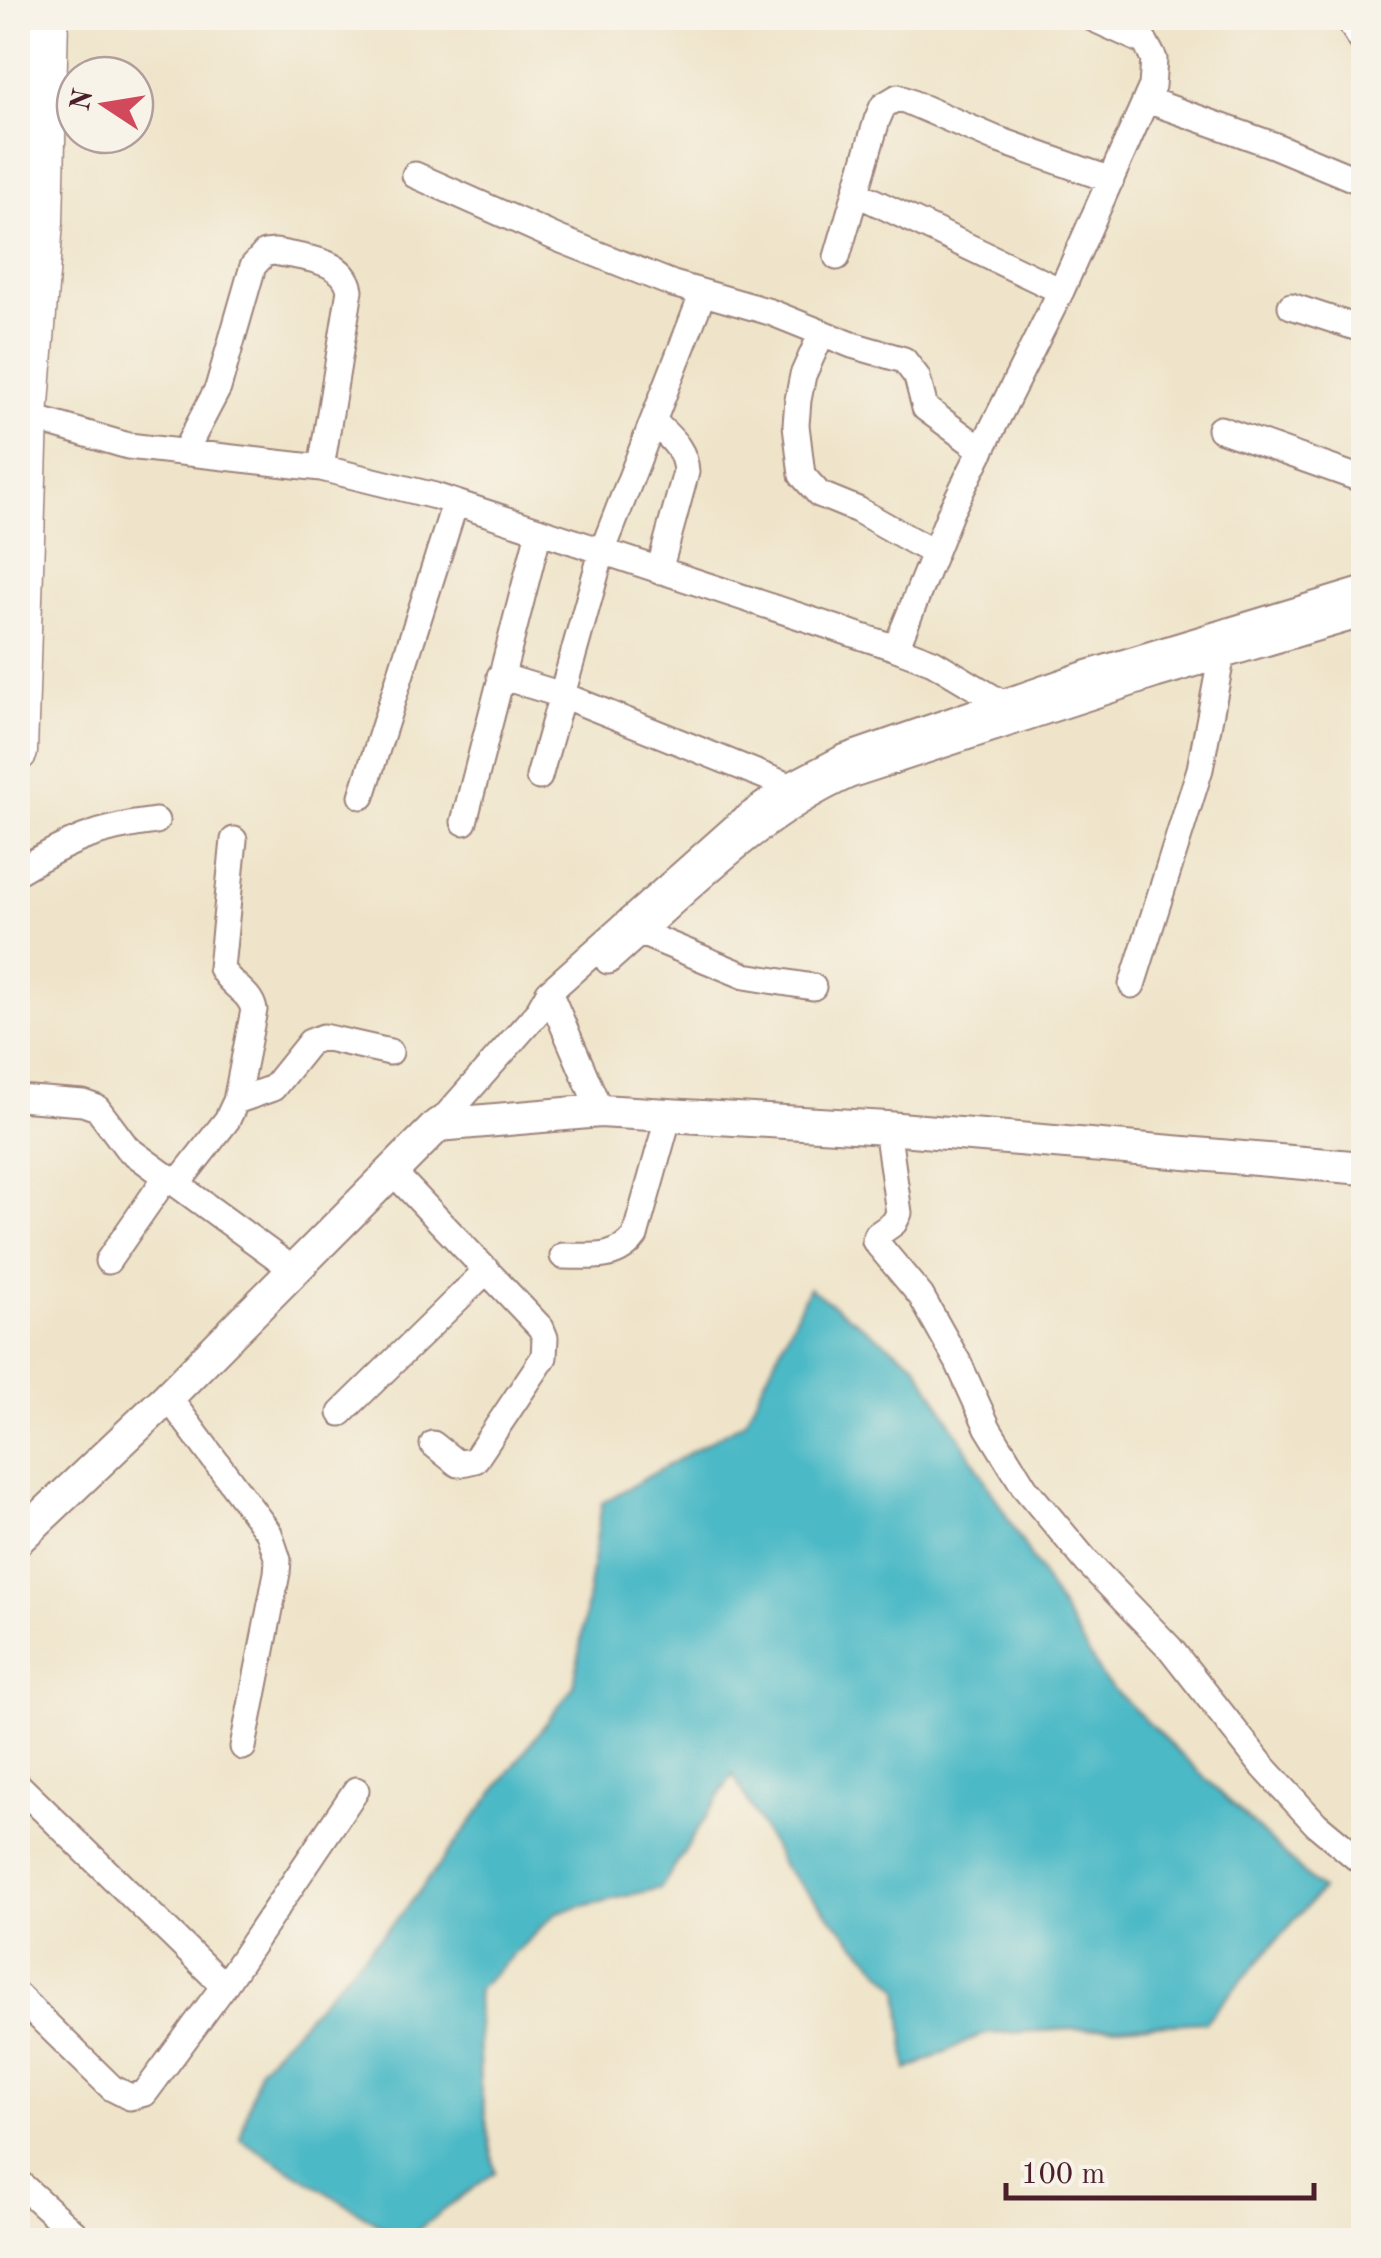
<svg xmlns="http://www.w3.org/2000/svg" width="1381" height="2258" font-family="'Old Standard TT',serif">
<rect width="100%" height="100%" fill="#f7f3e8"/>
<filter id="ink" filterUnits="userSpaceOnUse"><feTurbulence type="fractalNoise" baseFrequency=".01" numOctaves="2"/><feDisplacementMap in="SourceGraphic" scale="20" xChannelSelector="R" yChannelSelector="G"/><feConvolveMatrix kernelMatrix="1 2 1 2 8 2 1 2 1" color-interpolation-filters="sRGB"/></filter>
<filter id="wash" filterUnits="userSpaceOnUse"><feTurbulence type="fractalNoise" baseFrequency=".0048" numOctaves="4" result="noise"/><feDisplacementMap in="SourceGraphic" scale="40" xChannelSelector="R" yChannelSelector="G"/><feGaussianBlur stdDeviation="2.25" result="paint"/><feColorMatrix in="noise" values="0 0 0 0 0 0 0 0 0 0 0 0 0 0 0 0 0 1.4 0 .05"/><feComposite in="paint" operator="in"/></filter>
<g filter="url(#wash)">
<rect width="100%" height="100%" fill="#efe4c9"/>
<path fill="#4bb9c6" stroke="#4a6c78" stroke-width="2.5" d="M 809,1288 L 916,1364 L 1104,1680 L 1321,1890 L 1205,2022 L 983,2034 L 907,2070 L 899,1989 L 783,1866 L 733,1774 L 661,1888 L 557,1912 L 477,1990 L 480,2085 L 495,2172 L 404,2240 L 240,2139 L 259,2068 L 406,1909 L 574,1686 L 602,1503 L 745,1421 Z"/>
</g>
<g filter="url(#ink)">
<g fill="none" stroke-linecap="round" stroke-linejoin="round">
<defs>
<path id="minor" d="M 1347,18 L 1364,44
M 18,57 L 47,68
M 1147,100 L 1273,145 L 1364,183
M 18,114 L 46,118
M 415,175 L 559,239 L 673,284 L 770,312 L 852,345 L 904,360 L 917,377 L 925,408 L 982,450
M 856,193 L 1061,291
M 18,214 L 44,222
M 837,257 L 877,120 L 883,106 L 898,97 L 996,139 L 1111,180
M 1291,306 L 1364,330
M 822,333 L 803,375 L 798,400 L 796,425 L 802,475 L 819,494 L 858,510 L 934,553
M 29,417 L 128,446 L 321,468 L 435,496 L 896,648 L 933,662 L 1025,717
M 653,421 C 669,437 685,448 686,472 L 659,571
M 1220,429 L 1364,480
M 185,451 L 218,388 L 253,266 L 265,253 L 275,252 C 301,258 344,258 350,290 L 321,468
M 896,648 L 951,511 L 1061,291 L 1152,86 L 1154,59 L 1145,42 L 1092,18
M 500,676 L 562,695 L 789,786
M 539,777 L 602,552 L 703,293
M 362,796 L 455,503
M 464,822 L 539,531
M 18,871 C 69,841 97,828 156,821
M 641,933 L 745,976 L 813,987
M 608,961 C 684,895 757,816 850,775 L 1156,675 L 1364,614
M 1132,985 L 1200,769 L 1222,654
M 549,992 L 600,1111
M 18,1098 L 83,1103 L 97,1108 L 127,1148 L 294,1270
M 236,1101 L 273,1088 L 310,1042 L 323,1037 L 390,1052
M 438,1125 L 537,1013 L 549,992 L 738,824 L 789,786 L 843,758 L 1083,675 L 1364,590
M 887,1128 L 899,1213 L 894,1223 L 877,1235 L 875,1241 L 921,1296 L 958,1362 L 988,1428 L 1025,1488 L 1087,1562 L 1170,1648 L 1261,1764 L 1316,1824 L 1364,1864
M 392,1171 L 541,1328 L 545,1338 L 544,1357 L 475,1460 L 458,1464 L 433,1444
M 177,1184 L 227,1120 L 236,1101 L 254,1010 C 250,991 229,985 221,968 L 234,840
M 563,1256 C 591,1256 617,1261 635,1236 L 669,1115
M 108,1261 L 167,1176
M 168,1397 L 269,1533 L 278,1560 L 277,1573 L 243,1747
M 341,1413 L 487,1270
M 18,1785 L 224,1986
M 18,1996 L 112,2088 L 130,2097 L 145,2093 L 224,1986 L 356,1790
M 18,2182 L 82,2240"/>
<path id="major" d="M 18,1539 L 168,1397 L 438,1125 L 600,1111 L 887,1128 L 1364,1168"/>
<path id="highway" d="M 18,752 L 29,417 L 44,222 L 49,18"/>
</defs>
<use href="#minor" stroke="#9c827a" stroke-width="29"/>
<use href="#major" stroke="#9c827a" stroke-width="36"/>
<use href="#highway" stroke="#9c827a" stroke-width="41"/>
<use href="#minor" stroke="#fff" stroke-width="25"/>
<use href="#major" stroke="#fff" stroke-width="32"/>
<use href="#highway" stroke="#fff" stroke-width="38"/>
</g>
</g>
<rect width="1381" height="2258" fill="none" stroke="#f7f3e8" stroke-width="60"/>
<g transform="translate(105 105) rotate(282)"><circle r="48" fill="#f7f3e8" stroke="#b29e9c" stroke-width="2.5"/>
<path d="M0-8L18 38L0 25L-18 38Z" fill="#d1495b"/>
<text y="-15" font-size="28" font-weight="bold" text-anchor="middle" fill="#4a1f2b">N</text>
</g>
<path d="M1006 2183v15h308v-15" fill="none" stroke="#4a1f2b" stroke-width="5"/>
<text x="1021" y="2183" font-size="30" fill="#4a1f2b" stroke="#f7f3e8" stroke-width="8" paint-order="stroke">100 m</text>
</svg>
